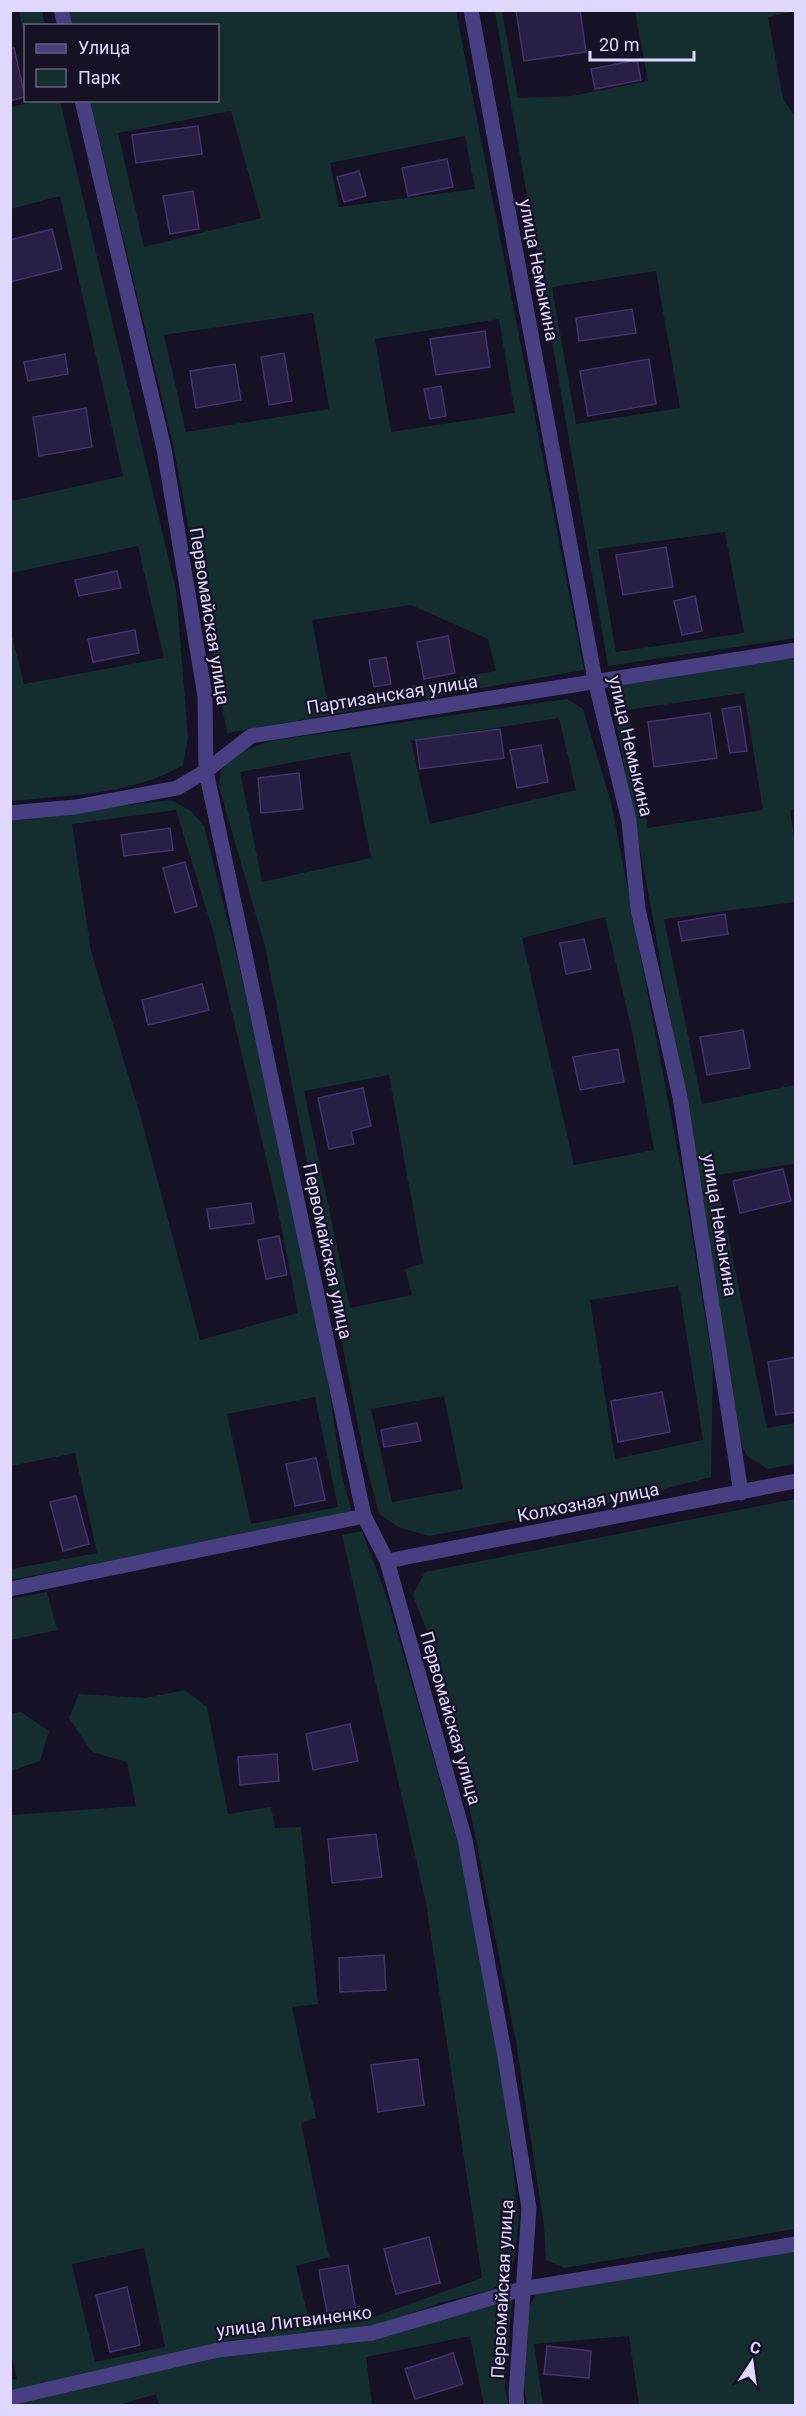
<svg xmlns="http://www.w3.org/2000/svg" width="806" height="2416" font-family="Roboto,sans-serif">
<rect width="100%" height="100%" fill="#161125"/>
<path fill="#142e2f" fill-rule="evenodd" d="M 19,11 L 42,11 L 45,25 L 26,26 L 25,41 Z
M 69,11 L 456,11 L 584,670 L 227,733 L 173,444 L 90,101 L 218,100 L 218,26 L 72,25 ZM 231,111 L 261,218 L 144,247 L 118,133 ZM 465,136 L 475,189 L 339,207 L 330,163 ZM 313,313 L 329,409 L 186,432 L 164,335 ZM 499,319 L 515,413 L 391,432 L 375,339 ZM 411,605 L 488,639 L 496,671 L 327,701 L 312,620 Z
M 495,11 L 502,11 L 518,98 L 572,96 L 648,81 L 635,11 L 795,11 L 768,17 L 783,99 L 796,118 L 795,638 L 608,666 ZM 656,271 L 680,408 L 576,424 L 552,287 ZM 725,532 L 744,633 L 616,652 L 598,549 Z
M 39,101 L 60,101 L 176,590 L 188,737 L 183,765 C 132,795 69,795 11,801 L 11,632 L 24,684 L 164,658 L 138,546 L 11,573 L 11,501 L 123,476 L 60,196 L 11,209 L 11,107 Z
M 795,658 L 796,809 L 790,810 L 796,851 L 795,902 L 664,919 L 702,1104 L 795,1085 L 795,1164 L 716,1175 L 767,1428 L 795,1423 L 795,1464 L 768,1469 L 747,1456 L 738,1437 L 732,1384 L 652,913 L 609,684 ZM 744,693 L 763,810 L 648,828 L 627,710 Z
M 567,699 L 583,709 L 612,806 L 683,1179 L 713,1365 L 711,1477 L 613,1502 L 429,1536 L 398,1527 L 379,1514 L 364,1456 L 265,946 L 219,787 L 221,770 L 238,753 L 270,741 ZM 559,718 L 576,790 L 430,824 L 411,741 ZM 350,752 L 371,858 L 262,882 L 240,772 ZM 605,917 L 632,1031 L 654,1150 L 574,1165 L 522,938 ZM 389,1075 L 423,1263 L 405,1269 L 412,1295 L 350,1308 L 304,1091 ZM 679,1286 L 703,1440 L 615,1459 L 590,1300 ZM 444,1396 L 463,1489 L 392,1502 L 371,1409 Z
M 171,800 L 191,811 L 204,826 L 240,970 L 319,1321 L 342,1476 L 352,1513 L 11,1580 L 11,1569 L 97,1553 L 75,1453 L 11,1466 L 10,819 ZM 176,810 L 213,931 L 277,1205 L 298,1313 L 200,1340 L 141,1118 L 91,951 L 72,824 ZM 315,1397 L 338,1507 L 251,1524 L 227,1414 Z
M 795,1499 L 795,2229 L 564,2268 L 546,2260 L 544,2226 L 516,2042 L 442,1670 L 413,1595 L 425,1572 Z
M 362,1531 L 388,1601 L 458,1843 L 502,2070 L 519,2220 L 514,2260 L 508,2278 L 491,2290 L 443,2302 L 367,2329 L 231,2340 L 11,2391 L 10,2380 L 17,2379 L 10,2350 L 11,1815 L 136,1806 L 127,1762 L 92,1752 L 69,1718 L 79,1694 L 145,1698 L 185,1690 L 207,1707 L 228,1814 L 271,1807 L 275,1828 L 301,1827 L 318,2004 L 292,2007 L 316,2118 L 301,2123 L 329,2257 L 296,2266 L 311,2329 L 360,2322 L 482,2278 L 426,1903 L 342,1535 ZM 144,2248 L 165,2347 L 95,2362 L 72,2264 Z
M 47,1592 L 57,1630 L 11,1640 L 11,1599 Z
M 21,1712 L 49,1731 L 40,1761 L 11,1771 L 11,1714 Z
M 795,2248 L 795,2405 L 639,2405 L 629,2336 L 534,2344 L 543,2405 L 527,2405 L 524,2387 L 526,2314 L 538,2290 Z
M 512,2298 L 505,2387 L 508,2405 L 484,2405 L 470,2336 L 366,2357 L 372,2405 L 159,2405 L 156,2394 L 119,2405 L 11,2406 L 10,2403 L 222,2356 Z"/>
<path fill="#291e45" stroke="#43326f" stroke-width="1.5" d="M 516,10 L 580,10 L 586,52 L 524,61 Z
M 14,48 L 25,97 L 10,101 L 10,49 Z
M 637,60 L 641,80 L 595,89 L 591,69 Z
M 198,126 L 202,154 L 136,163 L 132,135 Z
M 447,159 L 453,187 L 408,196 L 402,168 Z
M 359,171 L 366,196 L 344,202 L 337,177 Z
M 193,191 L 199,229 L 170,234 L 163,196 Z
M 52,229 L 62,269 L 10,282 L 10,240 Z
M 632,309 L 636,333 L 579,341 L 576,318 Z
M 485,331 L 490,367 L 436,375 L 430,339 Z
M 284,353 L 292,401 L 269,405 L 261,357 Z
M 65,354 L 68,374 L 28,381 L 24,362 Z
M 649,359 L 656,404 L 588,416 L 580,371 Z
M 235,364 L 241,400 L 196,408 L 190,371 Z
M 441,386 L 446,416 L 430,419 L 424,389 Z
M 86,408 L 92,447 L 39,456 L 33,417 Z
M 666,547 L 673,587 L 623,595 L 616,555 Z
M 117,571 L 121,588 L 79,596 L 75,580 Z
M 695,596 L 702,631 L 682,635 L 674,601 Z
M 135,630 L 139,653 L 93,662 L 88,639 Z
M 448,636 L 455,673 L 424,679 L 417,642 Z
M 386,657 L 391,684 L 374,687 L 369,660 Z
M 740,706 L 747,751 L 730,753 L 722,709 Z
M 710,713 L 717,758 L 654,767 L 648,722 Z
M 500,729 L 504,758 L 420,769 L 416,740 Z
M 541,745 L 548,782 L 517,788 L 510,750 Z
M 299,773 L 303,809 L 261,813 L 258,778 Z
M 170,828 L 173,850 L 124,856 L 121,835 Z
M 185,862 L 197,906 L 175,913 L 163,868 Z
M 725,914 L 728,934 L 682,941 L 678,922 Z
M 584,939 L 591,969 L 566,974 L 560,943 Z
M 202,984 L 209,1010 L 148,1025 L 142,1000 Z
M 743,1030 L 750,1068 L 707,1075 L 700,1037 Z
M 618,1049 L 624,1082 L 580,1090 L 573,1057 Z
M 363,1088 L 371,1126 L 351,1131 L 354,1144 L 329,1149 L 318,1098 Z
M 783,1169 L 791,1201 L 740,1213 L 733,1181 Z
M 251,1203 L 254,1223 L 210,1229 L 207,1209 Z
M 279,1236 L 287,1275 L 266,1279 L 258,1240 Z
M 796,1357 L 796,1412 L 776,1415 L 768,1362 Z
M 662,1392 L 670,1432 L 618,1442 L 611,1401 Z
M 417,1423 L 421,1441 L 384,1447 L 381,1430 Z
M 316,1458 L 325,1500 L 295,1506 L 286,1464 Z
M 76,1496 L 89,1544 L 63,1551 L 50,1502 Z
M 350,1724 L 358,1761 L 313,1770 L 306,1734 Z
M 277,1754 L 279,1781 L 240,1785 L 238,1757 Z
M 376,1834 L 382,1877 L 332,1883 L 328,1839 Z
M 384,1955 L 386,1990 L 340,1992 L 339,1958 Z
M 418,2059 L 424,2105 L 378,2112 L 371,2065 Z
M 429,2237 L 440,2283 L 396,2294 L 384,2249 Z
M 348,2265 L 357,2317 L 329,2322 L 319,2270 Z
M 127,2287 L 140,2345 L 110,2352 L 96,2295 Z
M 547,2346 L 591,2351 L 589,2378 L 544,2374 Z
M 453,2353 L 463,2384 L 415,2399 L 405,2369 Z"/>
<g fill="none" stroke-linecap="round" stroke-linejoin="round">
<path stroke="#473f81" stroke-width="15" d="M 61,10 L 65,26
M 471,10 L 595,680 L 629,821 L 638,909 L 680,1097 L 741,1493
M 82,100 L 164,449 L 205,696 L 206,771 L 364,1516 L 387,1561 L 465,1840 L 505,2057 L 529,2208 L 516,2394 L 517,2406
M 10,813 L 75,807 L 177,788 L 206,771 L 251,736 L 796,650
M 387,1561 L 796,1481
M 10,1589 L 364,1516
M 10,2398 L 218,2350 L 372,2333 L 522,2289 L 796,2244"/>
</g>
<g text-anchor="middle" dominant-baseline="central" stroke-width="4.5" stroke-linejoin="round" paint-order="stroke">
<g font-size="18" fill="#dfd8fc" stroke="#161125">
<text transform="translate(539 270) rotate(79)">улица Немыкина</text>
<text transform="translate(210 616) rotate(81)">Первомайская улица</text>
<text transform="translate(392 694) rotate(-9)">Партизанская улица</text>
<text transform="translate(631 746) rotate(77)">улица Немыкина</text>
<text transform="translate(720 1225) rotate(81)">улица Немыкина</text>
<text transform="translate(328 1251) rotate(78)">Первомайская улица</text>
<text transform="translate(588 1502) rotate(-11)">Колхозная улица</text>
<text transform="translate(451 1718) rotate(74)">Первомайская улица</text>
<text transform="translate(502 2289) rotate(-87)">Первомайская улица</text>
<text transform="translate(294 2321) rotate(-7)">улица Литвиненко</text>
</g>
</g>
<rect width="806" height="2416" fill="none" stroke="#dfd8fc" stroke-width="24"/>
<rect x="24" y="24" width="195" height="78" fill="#161125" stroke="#66617b" stroke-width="1.5"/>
<rect x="36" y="44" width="30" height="9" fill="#473f81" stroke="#66617b" stroke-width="1.5"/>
<text x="78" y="54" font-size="18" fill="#dfd8fc">Улица</text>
<rect x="36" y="69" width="30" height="18" fill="#142e2f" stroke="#66617b" stroke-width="1.5"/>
<text x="78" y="84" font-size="18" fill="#dfd8fc">Парк</text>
<g transform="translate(752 2362) rotate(13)" stroke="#161125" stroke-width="4.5" paint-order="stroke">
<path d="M0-4.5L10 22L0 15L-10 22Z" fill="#dfd8fc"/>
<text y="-9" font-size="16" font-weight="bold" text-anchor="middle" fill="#dfd8fc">С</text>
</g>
<path d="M590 51v9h104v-9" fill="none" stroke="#dfd8fc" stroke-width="3"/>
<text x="599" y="51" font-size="18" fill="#dfd8fc" stroke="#161125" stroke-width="4.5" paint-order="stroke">20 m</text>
</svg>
